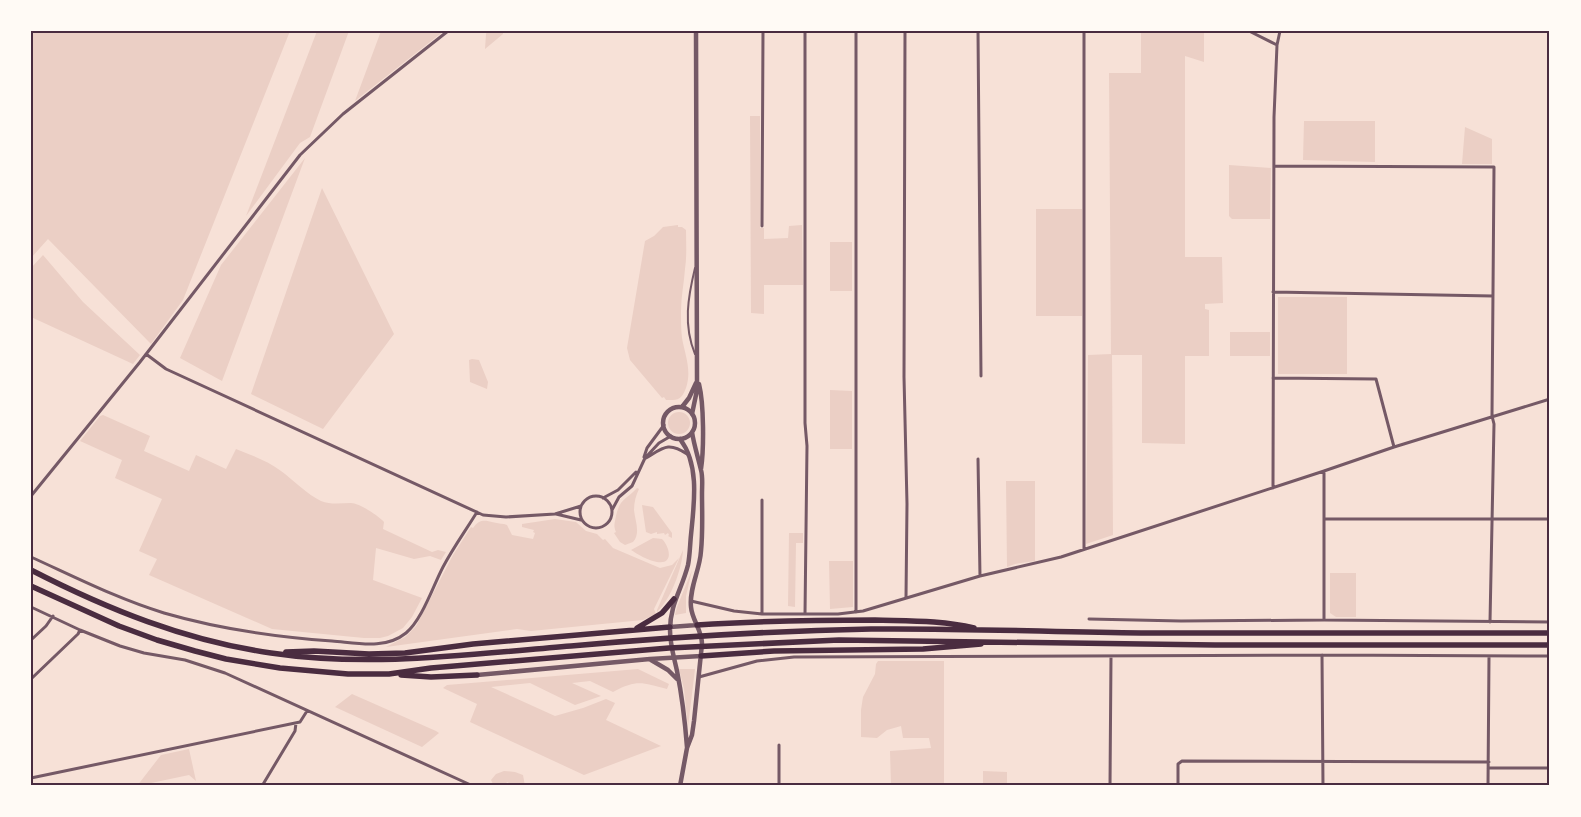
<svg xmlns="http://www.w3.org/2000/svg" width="1581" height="817" font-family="Bitter,serif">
<rect width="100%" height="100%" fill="#f7e1d7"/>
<path fill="#ebcfc5" d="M 31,31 L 290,31 L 183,300 L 151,344 L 48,239 L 31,258 Z
M 317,31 L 349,31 L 310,137 L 300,143 L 246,216 Z
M 381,31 L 444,31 L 355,101 Z
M 487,31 L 503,31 L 503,34 L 485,49 L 486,34 Z
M 1141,31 L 1204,31 L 1204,62 L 1185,56 L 1185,257 L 1222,257 L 1223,303 L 1205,304 L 1205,309 L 1209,310 L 1209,356 L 1185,356 L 1185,444 L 1142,443 L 1142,355 L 1112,355 L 1113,535 L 1086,544 L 1088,355 L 1111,354 L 1109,73 L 1141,73 Z
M 750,116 L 760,116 L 760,228 L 764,228 L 764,239 L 788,238 L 789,226 L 802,225 L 803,285 L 764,285 L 764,314 L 751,313 Z
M 1304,121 L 1375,121 L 1375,162 L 1303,160 Z
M 1465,127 L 1492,139 L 1492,164 L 1462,164 Z
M 305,158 L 222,381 L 180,358 L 221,265 Z
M 1229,165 L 1271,168 L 1270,219 L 1232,219 L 1229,216 Z
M 322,188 L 394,334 L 323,429 L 251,394 Z
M 1036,209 L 1082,209 L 1082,316 L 1036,316 Z
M 678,225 L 678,227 L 682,227 L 686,230 C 686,243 687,256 685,269 C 684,283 681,297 681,311 C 681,320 681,330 682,338 C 685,355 692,370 686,388 C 681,401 677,400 666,400 L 664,397 L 662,398 L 630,360 L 627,348 L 645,241 L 654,236 L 663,227 Z
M 830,242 L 852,242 L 852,291 L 830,291 Z
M 43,255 L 83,302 L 140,355 L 133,364 L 31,317 L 31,268 Z
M 1278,297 L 1347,297 L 1347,374 L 1278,374 Z
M 1230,332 L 1270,332 L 1270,356 L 1230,356 Z
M 472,359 L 479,360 L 488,382 L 487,389 L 470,382 L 469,360 Z
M 830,390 L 852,391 L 852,449 L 830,449 Z
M668 423a11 11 0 1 1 22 0a11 11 0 1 1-22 0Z
M 103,415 L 150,436 L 144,451 L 189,471 L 196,455 L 226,469 L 236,449 C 251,455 268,461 281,471 C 292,479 308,495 321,501 C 331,505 341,503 351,503 C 359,503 379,516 384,522 L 383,529 L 432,552 L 438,550 L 446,552 L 441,560 L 430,556 L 414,559 L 376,548 L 373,580 L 422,598 L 412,617 L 403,628 L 388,636 L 380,638 L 364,638 L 272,629 L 149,575 L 157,559 L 139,551 L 162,499 L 115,478 L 122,460 L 80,441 L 100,416 Z
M 1006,481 L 1035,481 L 1035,561 L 1015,564 L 1007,567 Z
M 637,488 L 639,489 C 636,495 634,502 634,510 C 635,521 641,533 633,542 L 625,545 L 620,542 L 614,533 L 616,532 C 613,526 615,522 616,516 C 620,498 626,500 637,488 Z
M 642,505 L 653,507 L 672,533 L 672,538 L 668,536 L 669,535 L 668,533 L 665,535 L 664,533 L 657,534 L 657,532 L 651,534 L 646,532 Z
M 555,519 L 576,522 L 586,531 L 597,534 L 603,540 L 605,539 L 613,548 L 660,568 L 672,565 L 679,558 L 654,609 L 656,614 L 643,620 L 531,631 L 517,629 L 386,647 L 405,637 L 416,626 L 453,555 L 471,527 L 473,528 C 482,515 489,523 504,524 L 507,525 L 512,535 L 533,539 L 535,533 L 533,532 L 534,530 L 522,527 L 522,524 Z
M 789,533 L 803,533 L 803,543 L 796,543 L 795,607 L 788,606 Z
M 653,538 L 662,539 C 670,547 674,565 657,562 C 649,561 637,554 631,550 Z
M 683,550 C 682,569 671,599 657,612 L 657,610 Z
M 829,561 L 853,561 L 853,607 L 830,609 Z
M 692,570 L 686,596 L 686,613 L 675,615 L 677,607 Z
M 1330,573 L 1356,573 L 1356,617 L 1336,617 L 1330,613 Z
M 878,661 L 944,661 L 944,786 L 891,786 L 890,751 L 931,748 L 929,738 L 903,738 L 901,726 L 887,730 L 877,738 L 861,737 L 861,710 L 863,697 L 875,674 L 876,664 Z
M 638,669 L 669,684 L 667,689 C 642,683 638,679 613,692 L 590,681 L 572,683 L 601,696 L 575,705 L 530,683 L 491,687 L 555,716 L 583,708 L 606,699 L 615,703 L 606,720 L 661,746 L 584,775 L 470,722 L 477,704 L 443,688 L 447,685 Z
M 679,669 L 695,669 L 688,727 L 684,689 Z
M 352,694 L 436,731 L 439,733 L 422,747 L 335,707 Z
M 189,749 L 196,781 L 189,775 L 137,786 L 161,755 Z
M 504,771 L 515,772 L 523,775 L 525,786 L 510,786 L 509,783 L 507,782 L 505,786 L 494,786 L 491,780 L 496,774 Z
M 983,771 L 1007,772 L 1007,786 L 983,786 Z"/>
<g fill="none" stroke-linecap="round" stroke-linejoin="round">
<path stroke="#755966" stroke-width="2" d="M 695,268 C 688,297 683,325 695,354"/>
<path stroke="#755966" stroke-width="3" d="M 856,31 L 856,612
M 905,31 L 904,377 L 907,504 L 906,598
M 978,31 L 981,376
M 1084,31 L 1084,549
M 1249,31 L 1277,45
M 1274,166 L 1494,167 L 1492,416 L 1494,424 L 1490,622
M 762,226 L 763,31
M 1273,292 L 1493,296
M 146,354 L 166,369 L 483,515 L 506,517 L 555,514 L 581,506
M 1273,378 L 1376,379 L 1394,447
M 644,457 L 647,448 L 664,425
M 646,458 C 663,448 668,441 687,454
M 978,459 L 980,576
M 1324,471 L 1324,620
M 1273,488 L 1274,117 L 1277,45 L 1280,31
M580 512a16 16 0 1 1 32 0a16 16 0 1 1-32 0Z
M 31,496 L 140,362 L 300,155 L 343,114 L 448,31
M 603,498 L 618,490 L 636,472
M 612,510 L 619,497 L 632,486 L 645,458 L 659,443 L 671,436
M 556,514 L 581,520
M 1324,519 L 1550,519
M 31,557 C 75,577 118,599 164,613 C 219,629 275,637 332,641 C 357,643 385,650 406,633 C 422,620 433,586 443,567 C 453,548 466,530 477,512
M 691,601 L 734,611 L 762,614 L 838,614 L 863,611 L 980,576 L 1061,557 L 1324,471 L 1394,447 L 1550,399
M 31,607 L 80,630 L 120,646 L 144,653 L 185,660 L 225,673 L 473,786
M 762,614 L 762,500
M 805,614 L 807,446 L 805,423 L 805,31
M 1089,619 L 1181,621 L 1324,620 L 1550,622
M 31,640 L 46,626 L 53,616
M 1322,655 L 1323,786
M 699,677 L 757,661 L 794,657 L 1322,655 L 1550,656
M 31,679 L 78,634 L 80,630
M 779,745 L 779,786
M 1488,768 L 1550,768
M 31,778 L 300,722 L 307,711
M 262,786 L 295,731 L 296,723
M 1110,786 L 1111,656
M 1178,786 L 1178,764 L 1182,761 L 1489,762
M 1488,786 L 1489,656"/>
<path stroke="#755966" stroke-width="4.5" d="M 699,384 C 704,404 704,449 701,469
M 682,407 L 689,398 L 696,383
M663 423a16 16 0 1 1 32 0a16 16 0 1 1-32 0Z
M 692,414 L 697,390 L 697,378 L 696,31
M 680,439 C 700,465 694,504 691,535 C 690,544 690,555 688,565 C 682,589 670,604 670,630 C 670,645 674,657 677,671 C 682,696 685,721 687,747
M 670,627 L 697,625
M 651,660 L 668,670 L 677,679
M 477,675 L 650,659 L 701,656
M 680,786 L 687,748 L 692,735 L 694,721 L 702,644 C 702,630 692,620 691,607 C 689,588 700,570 701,551 C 703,531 702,512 702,493 C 702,485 703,477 701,470 C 698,457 694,445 692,432"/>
<path stroke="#4a2c40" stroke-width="5.5" d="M 31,570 C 107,609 186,641 271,653 C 371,668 471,654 571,646 C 671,637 771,631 871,629 C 961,628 1051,632 1141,633 C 1277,634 1413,633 1550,633
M 31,586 L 119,626 L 157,640 L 195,651 L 226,659 L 280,668 L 348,674 L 389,674 L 431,668 L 669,648 L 839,640 L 1215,645 L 1550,645
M 697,625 C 756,621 816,620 875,620 C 908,621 942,620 974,628
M 637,628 L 662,613 L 674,599
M 286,652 L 314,651 L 369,654 L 405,653 L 473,644 L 670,627
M 701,656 L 774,651 L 923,649 L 981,644
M 401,675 L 431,677 L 477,675"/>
</g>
<rect width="1581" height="817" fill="none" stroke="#fffaf5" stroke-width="65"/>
<rect x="32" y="32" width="1516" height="752" fill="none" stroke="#4a2c40" stroke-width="2"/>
</svg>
